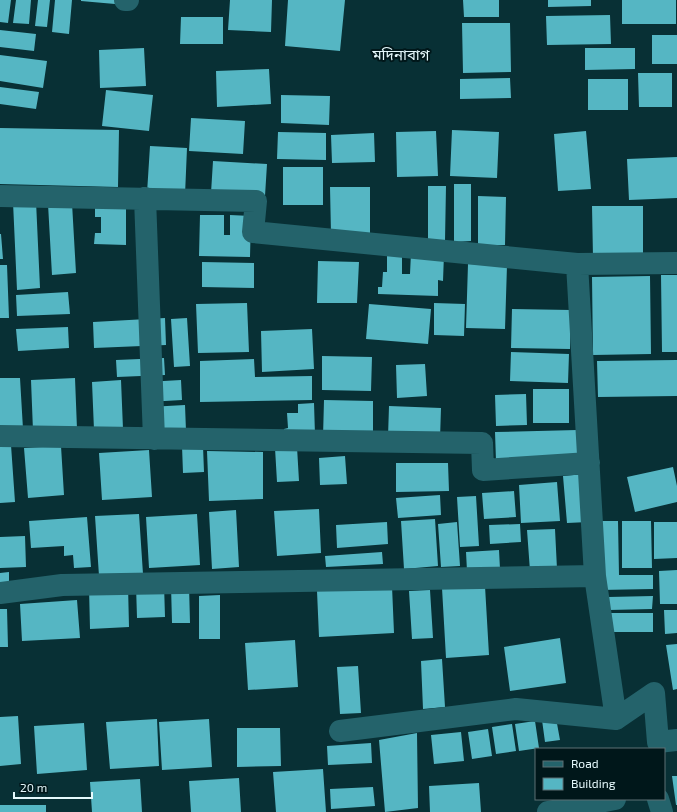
<svg xmlns="http://www.w3.org/2000/svg" width="677" height="812" font-family="'Exo 2','Noto Sans Bengali',sans-serif">
<rect width="100%" height="100%" fill="#083035"/>
<path fill="#55b6c3" d="M 0,0 L 11,0 L 8,23 L 0,22 Z
M 16,0 L 31,0 L 29,24 L 13,23 Z
M 38,0 L 50,0 L 47,27 L 35,26 Z
M 55,0 L 72,0 L 69,34 L 52,32 Z
M 81,0 L 115,0 L 115,4 L 81,1 Z
M 230,0 L 272,0 L 271,32 L 228,30 Z
M 288,0 L 345,0 L 340,51 L 285,46 Z
M 463,0 L 499,0 L 499,17 L 464,17 Z
M 548,0 L 591,0 L 591,6 L 548,7 Z
M 622,0 L 676,0 L 676,24 L 622,24 Z
M 610,15 L 611,44 L 547,45 L 546,16 Z
M 181,17 L 223,17 L 223,44 L 180,44 Z
M 462,23 L 510,23 L 511,72 L 463,73 Z
M 0,30 L 36,34 L 34,51 L 0,47 Z
M 652,35 L 677,35 L 677,64 L 652,64 Z
M 144,48 L 146,86 L 100,88 L 99,50 Z
M 585,48 L 635,48 L 635,69 L 585,70 Z
M 0,55 L 47,61 L 43,88 L 0,81 Z
M 269,69 L 271,104 L 217,107 L 216,71 Z
M 638,73 L 672,73 L 672,107 L 639,107 Z
M 510,78 L 511,98 L 460,99 L 460,79 Z
M 588,79 L 628,79 L 628,110 L 588,110 Z
M 0,87 L 39,92 L 36,109 L 0,104 Z
M 106,90 L 153,95 L 149,131 L 102,126 Z
M 281,95 L 330,96 L 329,125 L 281,123 Z
M 191,118 L 245,121 L 243,154 L 189,151 Z
M 0,128 L 119,130 L 118,187 L 0,184 Z
M 452,130 L 499,132 L 497,178 L 450,176 Z
M 436,131 L 438,176 L 397,177 L 396,132 Z
M 586,131 L 591,189 L 558,191 L 554,134 Z
M 278,132 L 326,133 L 326,160 L 277,159 Z
M 374,133 L 375,162 L 332,163 L 331,135 Z
M 150,146 L 187,148 L 185,195 L 147,193 Z
M 677,157 L 677,198 L 629,200 L 627,159 Z
M 213,161 L 267,164 L 265,196 L 211,193 Z
M 283,167 L 323,167 L 323,205 L 283,205 Z
M 454,184 L 471,184 L 471,241 L 454,242 Z
M 428,186 L 446,186 L 445,241 L 428,241 Z
M 330,187 L 370,187 L 370,234 L 331,234 Z
M 478,196 L 506,197 L 505,245 L 478,245 Z
M 36,201 L 40,288 L 17,290 L 13,202 Z
M 72,203 L 76,273 L 52,275 L 48,204 Z
M 95,204 L 126,205 L 126,245 L 94,244 L 95,233 L 101,233 L 101,217 L 95,217 Z
M 592,206 L 643,206 L 643,256 L 593,257 Z
M 200,215 L 224,215 L 224,235 L 230,235 L 230,215 L 251,216 L 250,257 L 199,256 Z
M 0,234 L 1,234 L 3,259 L 0,259 Z
M 387,253 L 402,253 L 402,274 L 410,274 L 411,253 L 444,254 L 443,281 L 438,280 L 438,296 L 378,294 L 378,287 L 382,287 L 383,272 L 387,272 Z
M 318,261 L 359,262 L 357,303 L 317,303 Z
M 202,262 L 254,263 L 254,288 L 202,287 Z
M 468,264 L 507,265 L 505,329 L 466,328 Z
M 0,265 L 7,265 L 9,318 L 0,318 Z
M 661,275 L 677,275 L 677,352 L 662,352 Z
M 650,276 L 651,354 L 593,355 L 592,277 Z
M 68,292 L 70,314 L 17,316 L 16,295 Z
M 247,303 L 249,352 L 198,353 L 196,304 Z
M 434,303 L 465,304 L 464,336 L 434,335 Z
M 369,304 L 431,309 L 428,344 L 366,339 Z
M 512,309 L 571,310 L 570,349 L 511,348 Z
M 165,318 L 166,345 L 94,348 L 93,322 Z
M 187,318 L 190,366 L 174,367 L 171,319 Z
M 68,327 L 69,348 L 18,351 L 16,329 Z
M 312,329 L 314,369 L 262,372 L 261,331 Z
M 511,352 L 569,354 L 568,383 L 510,381 Z
M 322,356 L 372,357 L 371,391 L 322,390 Z
M 164,358 L 165,375 L 117,377 L 116,360 Z
M 254,359 L 255,377 L 312,376 L 312,400 L 200,402 L 200,361 Z
M 677,360 L 677,396 L 598,397 L 597,361 Z
M 425,364 L 427,396 L 397,398 L 396,365 Z
M 0,378 L 20,378 L 23,429 L 0,430 Z
M 75,378 L 77,429 L 33,431 L 31,380 Z
M 121,380 L 123,429 L 94,430 L 92,382 Z
M 181,380 L 182,400 L 147,402 L 146,382 Z
M 533,389 L 569,389 L 569,423 L 533,423 Z
M 526,394 L 527,425 L 496,426 L 495,395 Z
M 324,400 L 373,401 L 373,438 L 323,437 Z
M 314,403 L 315,435 L 284,437 L 284,429 L 288,428 L 287,413 L 298,413 L 298,404 Z
M 185,405 L 186,431 L 150,432 L 149,407 Z
M 389,406 L 441,408 L 440,439 L 388,437 Z
M 577,430 L 578,458 L 496,461 L 495,432 Z
M 0,445 L 11,445 L 15,502 L 0,503 Z
M 61,446 L 64,495 L 28,498 L 24,448 Z
M 182,446 L 203,446 L 204,472 L 183,473 Z
M 297,447 L 299,481 L 277,482 L 275,448 Z
M 149,450 L 152,497 L 102,500 L 99,453 Z
M 207,451 L 263,452 L 263,499 L 209,501 Z
M 345,456 L 347,484 L 320,485 L 319,458 Z
M 396,463 L 448,463 L 449,491 L 396,492 Z
M 673,467 L 677,486 L 677,502 L 635,512 L 627,477 Z
M 585,474 L 588,522 L 567,523 L 563,476 Z
M 557,482 L 560,521 L 521,523 L 519,485 Z
M 514,491 L 516,517 L 484,519 L 482,493 Z
M 440,495 L 441,515 L 398,518 L 396,498 Z
M 476,496 L 479,546 L 460,547 L 457,497 Z
M 319,509 L 321,553 L 277,556 L 274,511 Z
M 236,510 L 239,567 L 212,569 L 209,512 Z
M 139,514 L 143,574 L 99,576 L 95,516 Z
M 197,514 L 200,565 L 149,568 L 146,517 Z
M 87,517 L 91,567 L 74,568 L 73,555 L 64,556 L 64,546 L 31,548 L 29,521 Z
M 435,519 L 438,566 L 404,569 L 401,521 Z
M 599,521 L 618,521 L 619,575 L 653,575 L 653,589 L 600,590 Z
M 622,521 L 651,521 L 652,568 L 622,568 Z
M 387,522 L 388,544 L 337,548 L 336,525 Z
M 457,522 L 460,566 L 441,567 L 438,524 Z
M 654,522 L 677,522 L 677,558 L 654,559 Z
M 520,524 L 521,542 L 490,544 L 489,525 Z
M 555,529 L 557,569 L 530,571 L 527,530 Z
M 25,536 L 26,567 L 0,568 L 0,537 Z
M 499,550 L 500,569 L 467,571 L 466,552 Z
M 382,552 L 383,564 L 326,567 L 325,556 Z
M 677,570 L 677,604 L 660,604 L 659,571 Z
M 9,572 L 9,590 L 0,591 L 0,573 Z
M 164,584 L 165,617 L 137,618 L 136,585 Z
M 128,585 L 129,627 L 90,629 L 89,587 Z
M 171,585 L 189,585 L 190,623 L 172,623 Z
M 392,586 L 394,633 L 319,637 L 317,591 Z
M 485,586 L 489,655 L 446,658 L 442,588 Z
M 430,590 L 433,638 L 412,639 L 409,591 Z
M 220,595 L 220,639 L 199,639 L 199,596 Z
M 653,596 L 652,609 L 609,610 L 608,597 Z
M 77,600 L 80,638 L 22,641 L 20,604 Z
M 0,609 L 7,609 L 8,647 L 0,647 Z
M 664,610 L 677,610 L 677,633 L 665,634 Z
M 611,613 L 653,613 L 653,632 L 612,632 Z
M 560,638 L 566,683 L 510,691 L 504,647 Z
M 295,640 L 298,687 L 248,690 L 245,643 Z
M 677,644 L 677,689 L 673,690 L 666,645 Z
M 442,659 L 445,707 L 423,709 L 421,661 Z
M 358,666 L 361,713 L 340,714 L 337,667 Z
M 18,716 L 21,764 L 0,766 L 0,717 Z
M 556,718 L 560,740 L 545,742 L 542,720 Z
M 157,719 L 159,766 L 110,769 L 106,722 Z
M 209,719 L 212,767 L 162,770 L 159,722 Z
M 535,721 L 539,748 L 519,751 L 515,724 Z
M 84,723 L 87,770 L 37,774 L 34,726 Z
M 512,724 L 516,751 L 496,754 L 492,727 Z
M 237,728 L 280,728 L 281,766 L 237,767 Z
M 488,729 L 492,756 L 472,759 L 468,732 Z
M 461,732 L 464,761 L 434,764 L 431,735 Z
M 417,733 L 418,808 L 385,812 L 379,740 Z
M 371,743 L 372,763 L 328,765 L 327,746 Z
M 323,769 L 326,812 L 276,812 L 273,772 Z
M 672,776 L 677,776 L 677,805 L 676,805 Z
M 239,778 L 241,812 L 191,812 L 189,781 Z
M 140,779 L 142,812 L 92,812 L 90,782 Z
M 479,783 L 481,812 L 430,812 L 429,786 Z
M 373,787 L 375,806 L 331,809 L 330,789 Z
M 0,805 L 46,805 L 46,812 L 0,812 Z"/>
<g fill="none" stroke-linecap="round" stroke-linejoin="round">
<path stroke="#24636b" stroke-width="22" d="M 125,0 L 128,0
M 0,196 L 256,201 L 253,232 L 577,264
M 145,198 L 154,439
M 0,436 L 482,443 L 483,470 L 589,463
M 595,576 L 616,719
M 0,593 L 62,585 L 595,576 L 577,264 L 677,263
M 340,731 L 516,709 L 616,719 L 654,693 L 658,742 L 677,740
M 658,799 L 662,812
M 548,812 L 615,799"/>
</g>
<g text-anchor="middle" dominant-baseline="central" stroke-width="4" stroke-linejoin="round" paint-order="stroke">
<g font-size="15" fill="#e5f9fc" stroke="#00171a">
<text x="401" y="54">মদিনাবাগ</text>
</g>
</g>
<rect x="535" y="748" width="130" height="52" fill="#00171a" stroke="#5c7174"/>
<rect x="543" y="761" width="20" height="6" fill="#24636b" stroke="#5c7174"/>
<text x="571" y="768" font-size="12" fill="#e5f9fc">Road</text>
<rect x="543" y="778" width="20" height="12" fill="#55b6c3" stroke="#5c7174"/>
<text x="571" y="788" font-size="12" fill="#e5f9fc">Building</text>
<path d="M14 792v6h78v-6" fill="none" stroke="#e5f9fc" stroke-width="2"/>
<text x="20" y="792" font-size="12" fill="#e5f9fc" stroke="#00171a" stroke-width="3" paint-order="stroke">20 m</text>
</svg>
